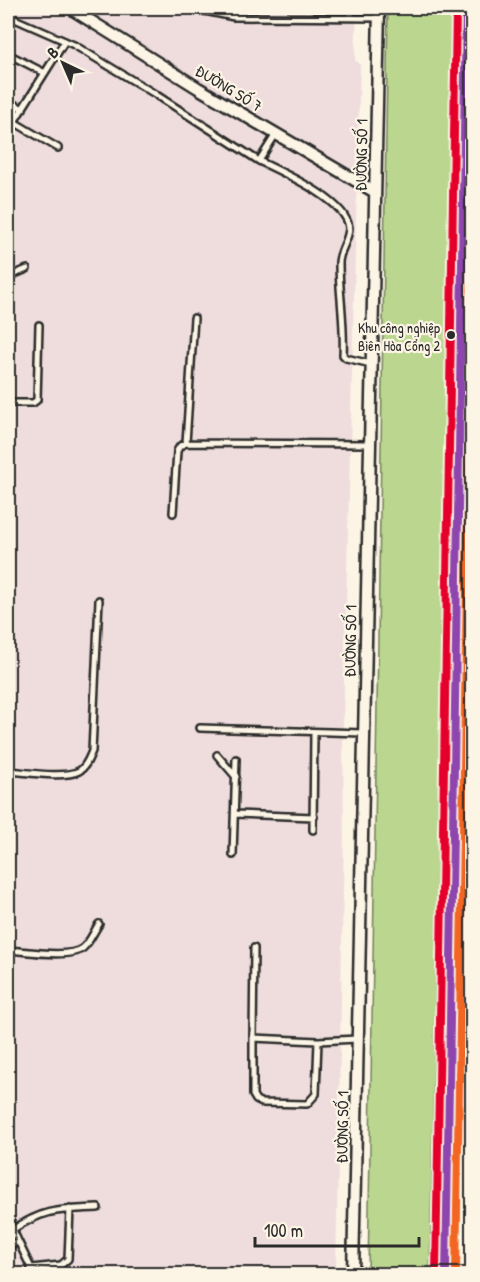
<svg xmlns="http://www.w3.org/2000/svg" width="480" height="1282" font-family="'Patrick Hand',sans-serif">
<rect width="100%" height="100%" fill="#fcf5e5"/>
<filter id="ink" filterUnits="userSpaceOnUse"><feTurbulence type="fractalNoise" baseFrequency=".0167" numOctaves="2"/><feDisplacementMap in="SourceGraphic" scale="12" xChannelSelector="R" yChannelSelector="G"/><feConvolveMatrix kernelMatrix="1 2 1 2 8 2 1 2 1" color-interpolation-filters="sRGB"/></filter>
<g filter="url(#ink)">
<path fill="#efdddd" d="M 8,8 L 357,8 L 355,60 L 360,64 L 343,725 L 344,835 L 336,1274 L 8,1274 Z"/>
<path fill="#bbd78f" stroke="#73815d" stroke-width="1.5" d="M 388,8 L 453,8 L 430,1274 L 368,1274 Z"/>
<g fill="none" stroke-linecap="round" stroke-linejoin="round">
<defs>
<path id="service" d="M 190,8 L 234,17 L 379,18
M 8,16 L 74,45 L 155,94 L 259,161
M 351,18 L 351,8
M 8,54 L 45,73
M 8,101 L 23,109
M 276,134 L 259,161 C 281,172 347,200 349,228 C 349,240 339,251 339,263 C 339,294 345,324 343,355 L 346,358 L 371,364
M 58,148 L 14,122 L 65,41
M 8,277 L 27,269
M 8,403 L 33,403 L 37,400 L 39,325
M 186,443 L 194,318
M 173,513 L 177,451 L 180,446 L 186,443 L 369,444
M 200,728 L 363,733
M 217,755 L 236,777
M 8,771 C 25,772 64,779 79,771 C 86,767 89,758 92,751 L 99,600
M 235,814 L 314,817
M 313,830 L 314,732
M 233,855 L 236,759
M 254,948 L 253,1038 L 318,1041
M 8,950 C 25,951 70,959 83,948 C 90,942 94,931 99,924
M 253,1038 L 253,1095 L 256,1100 L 262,1103 L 307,1104 L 316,1094 L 318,1041 L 357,1039
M 8,1219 L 18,1241
M 12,1230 C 46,1208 60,1210 98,1208
M 8,1248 L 18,1241 L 34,1274
M 31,1268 L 61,1265 L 68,1259 L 70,1209"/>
<path id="minor" d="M 70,8 L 198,88 L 375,192
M 353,1274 L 379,8"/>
<path id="trunk" d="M 446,1274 L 466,8
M 459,1274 L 472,577"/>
</defs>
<use href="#service" stroke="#2b2b2b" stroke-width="10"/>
<use href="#minor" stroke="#2b2b2b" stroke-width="15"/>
<use href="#trunk" stroke="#2b2b2b" stroke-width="22"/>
<use href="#service" stroke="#fcf5e5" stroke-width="5"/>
<use href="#minor" stroke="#fcf5e5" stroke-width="10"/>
<use href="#trunk" stroke="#fcf5e5" stroke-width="18"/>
<defs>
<path id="bus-1" d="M 446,1274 L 466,8"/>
<path id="bus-2" d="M 456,1274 L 472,261"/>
<path id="bus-3" d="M 436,1274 L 456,8"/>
</defs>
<use href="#bus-1" stroke="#fcf5e5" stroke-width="12"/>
<use href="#bus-2" stroke="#fcf5e5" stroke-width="12"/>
<use href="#bus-3" stroke="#fcf5e5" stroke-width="12"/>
<use href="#bus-1" stroke="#8e44ad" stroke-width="8"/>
<use href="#bus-2" stroke="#f26522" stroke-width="8"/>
<use href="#bus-3" stroke="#e4002b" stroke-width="8"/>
</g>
</g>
<circle fill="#2b2b2b" stroke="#fcf5e5" stroke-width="2" cx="451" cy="335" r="5"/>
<g text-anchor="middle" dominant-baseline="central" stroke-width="4.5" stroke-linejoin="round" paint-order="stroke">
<g font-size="14" fill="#2b2b2b" stroke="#fcf5e5" text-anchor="end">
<text x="440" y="327">Khu công nghiệp<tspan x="440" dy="18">Biên Hòa Cổng 2</tspan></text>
</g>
<g font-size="16" fill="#2b2b2b" stroke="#fcf5e5">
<text transform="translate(229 88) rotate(31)">ĐƯỜNG SỐ 7</text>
<text transform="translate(361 155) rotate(-89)">ĐƯỜNG SỐ 1</text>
<text transform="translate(350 641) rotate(-89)">ĐƯỜNG SỐ 1</text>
<text transform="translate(342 1127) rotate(-89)">ĐƯỜNG SỐ 1</text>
</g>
</g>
<rect width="480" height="1282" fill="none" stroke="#fcf5e5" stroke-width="30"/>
<rect x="15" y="15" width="450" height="1252" fill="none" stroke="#2b2b2b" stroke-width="2" filter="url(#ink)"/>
<g transform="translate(63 63) rotate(316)" stroke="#fcf5e5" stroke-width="4.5" paint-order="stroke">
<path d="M0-4.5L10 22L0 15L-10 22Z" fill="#2b2b2b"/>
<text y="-9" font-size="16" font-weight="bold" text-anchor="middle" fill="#2b2b2b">B</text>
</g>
<path d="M255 1237v9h164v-9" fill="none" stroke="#2b2b2b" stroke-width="3"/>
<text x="264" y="1237" font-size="18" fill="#2b2b2b" stroke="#fcf5e5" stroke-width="4.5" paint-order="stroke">100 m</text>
</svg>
